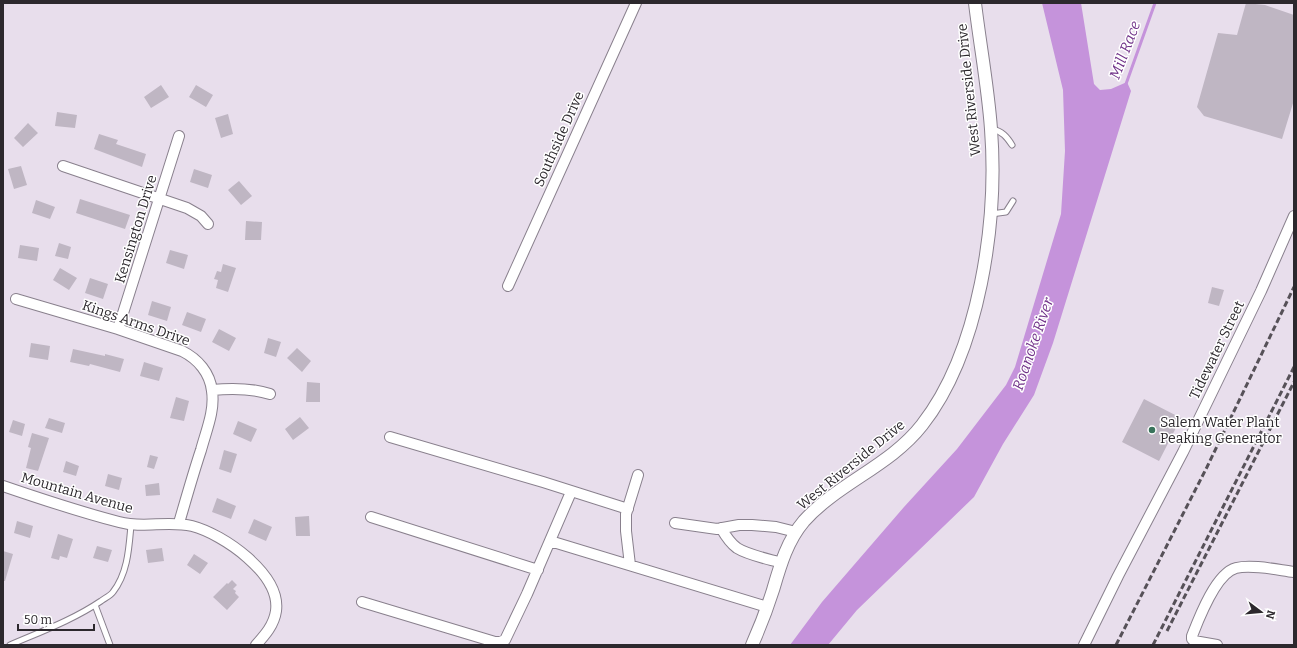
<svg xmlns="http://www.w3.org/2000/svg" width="1297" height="648" font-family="Bitter,serif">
<rect width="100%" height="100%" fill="#e8deec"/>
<path fill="#c593db" d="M 1042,3 L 1081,3 L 1094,84 L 1100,90 L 1111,89 L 1127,82 L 1131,91 L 1053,343 L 1034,395 L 1003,444 L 974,497 L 857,610 L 828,645 L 790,645 L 822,602 L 904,507 L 957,449 L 1006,385 L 1015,367 L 1061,214 L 1065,151 L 1063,90 Z"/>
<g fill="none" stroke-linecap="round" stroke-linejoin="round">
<path stroke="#c593db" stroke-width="3" d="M 1126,84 L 1155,3"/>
</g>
<path fill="#bfb6c3" d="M 1246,3 L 1265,5 L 1294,15 L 1294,100 L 1282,139 L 1204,116 L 1197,107 L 1218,33 L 1237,35 Z
M 161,85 L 169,97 L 151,108 L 144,97 Z
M 196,85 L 213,95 L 206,107 L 189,97 Z
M 57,112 L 77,115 L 75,128 L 55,126 Z
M 228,114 L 233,134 L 221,138 L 215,118 Z
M 28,123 L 38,133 L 23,147 L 14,138 Z
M 99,134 L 118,140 L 116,144 L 146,154 L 142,167 L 94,149 Z
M 21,166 L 27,185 L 14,189 L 8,169 Z
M 194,169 L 212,175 L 208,188 L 190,182 Z
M 239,181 L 252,196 L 241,205 L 228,190 Z
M 80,199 L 130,215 L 125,229 L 76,213 Z
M 36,200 L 55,207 L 50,219 L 32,213 Z
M 246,221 L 262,222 L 261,240 L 245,240 Z
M 59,243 L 71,247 L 68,259 L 55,256 Z
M 20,245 L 39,248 L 37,261 L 18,258 Z
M 170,250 L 188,255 L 184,269 L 166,263 Z
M 223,264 L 236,268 L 228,292 L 216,288 L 218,280 L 214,279 L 217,271 L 221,272 Z
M 60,268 L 77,278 L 69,290 L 53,280 Z
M 90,278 L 108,284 L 103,299 L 85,293 Z
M 1212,287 L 1224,290 L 1219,306 L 1208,303 Z
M 152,301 L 171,307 L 167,321 L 148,315 Z
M 187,312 L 206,319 L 201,332 L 182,325 Z
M 219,329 L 236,338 L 229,351 L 212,342 Z
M 268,338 L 281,342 L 276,357 L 264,353 Z
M 31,343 L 50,346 L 48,360 L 29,357 Z
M 297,348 L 311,361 L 302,372 L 287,358 Z
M 73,349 L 105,356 L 105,354 L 124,359 L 120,372 L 90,364 L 89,366 L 70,362 Z
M 144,362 L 163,368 L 159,381 L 140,376 Z
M 307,382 L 320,383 L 320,402 L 306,402 Z
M 176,397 L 189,401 L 184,421 L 170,418 Z
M 1144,399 L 1181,418 L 1159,461 L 1122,442 Z
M 300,417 L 309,428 L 293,440 L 285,429 Z
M 49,418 L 65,423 L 62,433 L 45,428 Z
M 13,420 L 25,424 L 22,436 L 9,432 Z
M 238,421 L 257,429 L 251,442 L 233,434 Z
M 32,433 L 49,438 L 38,471 L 26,468 L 31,448 L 28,447 Z
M 224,450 L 237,454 L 231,473 L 219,469 Z
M 150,455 L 158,457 L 154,469 L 147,467 Z
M 66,461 L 79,466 L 76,476 L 63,472 Z
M 108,474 L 122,478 L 119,490 L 105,486 Z
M 159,483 L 160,495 L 146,496 L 145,485 Z
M 217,498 L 236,506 L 231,519 L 212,512 Z
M 309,516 L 310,536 L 296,536 L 295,517 Z
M 254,519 L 272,527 L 266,541 L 248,533 Z
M 17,521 L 33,526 L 30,538 L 14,533 Z
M 58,534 L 73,539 L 67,558 L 60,556 L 59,560 L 51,558 Z
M 97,546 L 112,550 L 108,562 L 93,558 Z
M 162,548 L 164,561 L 148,563 L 146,550 Z
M 3,551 L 13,554 L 5,581 L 3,581 Z
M 194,554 L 208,563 L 200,574 L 187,565 Z
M 232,580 L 237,585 L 233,589 L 236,591 L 235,593 L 239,597 L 227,610 L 213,597 L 227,583 L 228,584 Z"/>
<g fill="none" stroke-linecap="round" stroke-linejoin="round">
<defs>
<path id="service" d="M 992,129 C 1002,131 1007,137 1012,145
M 991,214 L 1006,212 L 1013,201
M 95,605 L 110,645
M 10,645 C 40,632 73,620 101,601 C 105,598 110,596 113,592 C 128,573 129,547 131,525"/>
<path id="minor" d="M 63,166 L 187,208 L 201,216 L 208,224
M 508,286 L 636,3
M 16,299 L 118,329 L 182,351 C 198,359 210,373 212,391 C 215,411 206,431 201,450 C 193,474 186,499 179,523
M 118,329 L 179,136
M 212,390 C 232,388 251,388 270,394
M 390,437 L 543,482 L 628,509
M 3,486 C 41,499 80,512 119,522 C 143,529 167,520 192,526 C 223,534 281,574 276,611 C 274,625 265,635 256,645
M 371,517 L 538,570
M 675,523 L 717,529 L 739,525 L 752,525 L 776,527 L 796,532
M 721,528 C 725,535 730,543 737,548 C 748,555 768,559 782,563
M 550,541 L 767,607
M 630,565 L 626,531 L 626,514 L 638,475
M 362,602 L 495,642 L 500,642 L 505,640 L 527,594 L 571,492
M 1084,645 L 1118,576 L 1183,452 L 1261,291 L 1294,216
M 1217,645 L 1194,641 L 1192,639 L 1192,636 C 1199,618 1216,573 1236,568 C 1252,564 1278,570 1294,572"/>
<path id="tertiary" d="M 752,645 C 760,627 767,609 773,590 C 780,566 787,541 804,521 C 838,483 890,466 922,425 C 980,351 998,221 991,129 C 988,87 980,45 975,3"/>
</defs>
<use href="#service" stroke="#89808d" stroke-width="7"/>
<use href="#minor" stroke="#89808d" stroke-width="12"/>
<use href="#tertiary" stroke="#89808d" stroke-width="14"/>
<use href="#service" stroke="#fff" stroke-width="5"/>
<use href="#minor" stroke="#fff" stroke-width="10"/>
<use href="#tertiary" stroke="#fff" stroke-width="12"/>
<path stroke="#565158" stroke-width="3" stroke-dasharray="6 3" stroke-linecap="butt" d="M 1167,631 L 1294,382
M 1116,645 L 1207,467 L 1294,287
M 1153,645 L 1294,367"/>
</g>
<circle fill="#39735b" stroke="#fff" stroke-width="1.5" cx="1152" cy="430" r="4"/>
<g text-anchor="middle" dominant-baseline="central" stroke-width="3" stroke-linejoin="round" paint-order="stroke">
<g font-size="14" fill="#2c282d" stroke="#fff">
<text transform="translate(969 90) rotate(-96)">West Riverside Drive</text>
<text transform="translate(559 139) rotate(-66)">Southside Drive</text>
<text transform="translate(136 229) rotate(-73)">Kensington Drive</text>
<text transform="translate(136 323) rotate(19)">Kings Arms Drive</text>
<text transform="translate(1217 350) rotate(-64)">Tidewater Street</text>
<text transform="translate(851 465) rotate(-39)">West Riverside Drive</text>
<text transform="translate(77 493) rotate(16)">Mountain Avenue</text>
</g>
<g font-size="14" fill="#2c282d" stroke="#fff" text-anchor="start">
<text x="1160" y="422">Salem Water Plant<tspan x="1160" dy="16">Peaking Generator</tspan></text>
</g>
<g font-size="15" font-style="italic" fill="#713389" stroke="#fff">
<text transform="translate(1125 50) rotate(-69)">Mill Race</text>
<text transform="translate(1033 344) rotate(-71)">Roanoke River</text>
</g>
</g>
<rect width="1297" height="648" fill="none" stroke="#2c282d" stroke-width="8"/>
<g transform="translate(1261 612) rotate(106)" stroke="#ffffff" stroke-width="3" paint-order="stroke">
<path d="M0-3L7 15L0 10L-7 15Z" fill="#2c282d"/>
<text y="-6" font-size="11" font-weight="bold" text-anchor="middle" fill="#2c282d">N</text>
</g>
<path d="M18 624v6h76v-6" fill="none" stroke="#2c282d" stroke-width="2"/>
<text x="24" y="624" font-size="12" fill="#2c282d" stroke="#ffffff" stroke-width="3" paint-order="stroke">50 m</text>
</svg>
